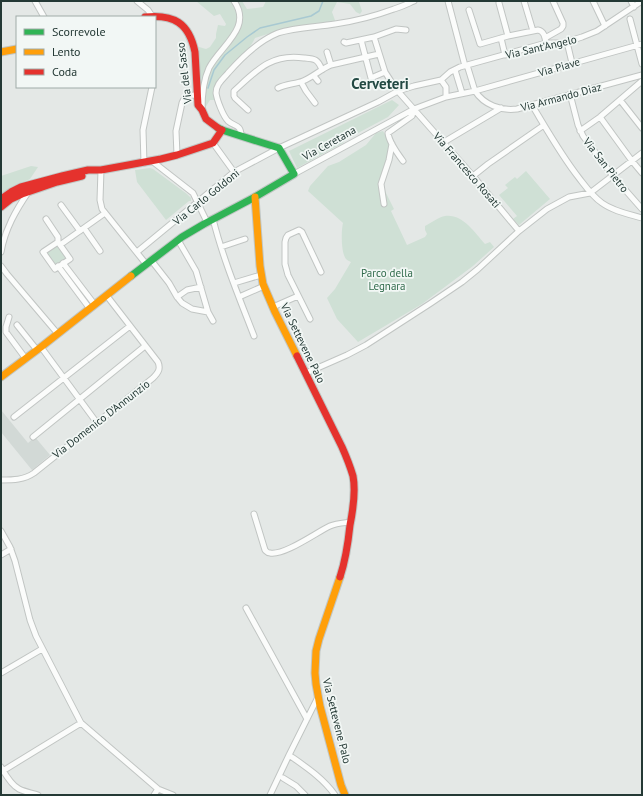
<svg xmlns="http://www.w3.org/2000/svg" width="643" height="796" font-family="'PT Sans',sans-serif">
<rect width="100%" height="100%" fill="#e4e8e6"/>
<path fill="#d2d9d6" d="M 1,410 L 28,443 L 35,437 L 50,455 L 32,470 L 1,432 Z"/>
<path fill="#cfe0d5" d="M 196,1 L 242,1 L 247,9 L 263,7 L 266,1 L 362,1 L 359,2 L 362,11 L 360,14 L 356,12 L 350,4 L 337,2 L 332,12 L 336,23 L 291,28 L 274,32 L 255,38 C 251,48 241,55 234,62 C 226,70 221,80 216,90 L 218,98 L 215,100 L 210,100 L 205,108 L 201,103 L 197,48 L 199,47 L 206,49 L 210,47 L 216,38 L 216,34 L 218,25 L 225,26 L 226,24 L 220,14 L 214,16 Z
M 392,100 L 399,105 L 388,117 L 345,140 L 343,143 L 297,168 L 289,151 Z
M 383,131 L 390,143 L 387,164 L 378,184 L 382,207 L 386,205 L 384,189 L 394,209 L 391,211 L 407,245 L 425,237 L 427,234 L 425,230 L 425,226 C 431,223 439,217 445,216 C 463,214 474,232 485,244 L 490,242 L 494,247 L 473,266 L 422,304 L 358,342 L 337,319 L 327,298 L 335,289 L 351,262 C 351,262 347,260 346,259 C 341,253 341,231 343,223 L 308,191 L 310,186 L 328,166 L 339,162 L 366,145 L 376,133 Z
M 31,166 L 38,167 L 30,179 L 10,188 L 1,194 L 1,176 Z
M 150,168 L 153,169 L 187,194 L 191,198 L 191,201 L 189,201 L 166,220 L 137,182 L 135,170 Z
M 526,171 L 550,199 L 519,225 L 513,219 L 517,216 L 499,195 L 508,188 L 505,185 L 515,177 L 517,179 Z
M 57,246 L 66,258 L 55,265 L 47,253 Z"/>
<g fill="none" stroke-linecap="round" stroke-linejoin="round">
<path stroke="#a8c9d2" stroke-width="1.5" d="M 208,88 L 214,70 L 225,55 L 247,37 L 260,28 L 311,16 L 319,11 L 323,1"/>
<defs>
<path id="street" d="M 35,1 L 44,17
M 137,1 L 148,10 L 152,16
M 448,1 L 465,66
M 524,1 L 533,31
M 593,1 L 605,26
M 631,1 L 634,7
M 499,3 L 508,36
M 469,10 L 480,44 L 508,36 L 538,30 C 544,31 545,37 546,43
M 630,19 L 642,64
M 374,37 L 385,72 L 396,89 L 473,176 L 519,231
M 501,38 L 505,55
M 545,38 L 561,29 L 563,26 L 563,23 L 553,1
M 361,40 L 371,78 L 385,72
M 344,42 L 346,43 L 374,37 L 396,29 L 406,30
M 567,42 L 572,63
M 327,52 L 331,65
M 467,65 L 475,91 L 642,44
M 455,70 L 462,93
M 314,76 L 318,81
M 441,80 L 446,87 L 446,97
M 301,82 L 306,91 L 315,103
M 278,88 C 286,84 295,84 303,81 C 313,77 321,69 331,65 L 379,54
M 570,94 L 578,125 L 583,136 L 613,176 L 642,209
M 620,100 L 642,128
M 532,105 C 547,130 561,155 579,178 C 586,187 592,196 602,203 C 613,211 628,214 642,218
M 202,110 C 202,96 203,81 209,68 C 220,46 253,28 234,1
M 248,110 L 235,98 L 234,96 L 234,91 C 256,71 271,53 304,58 C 315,59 318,59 322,70
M 600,117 L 632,161 L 642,173
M 580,131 L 600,117 L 642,81
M 241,136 C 241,124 235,127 228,121 C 223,116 217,100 216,93 C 216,84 223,79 228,73 C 242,57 258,41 278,33 C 295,27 317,27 335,24 C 356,21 375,16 394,9 C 401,7 407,4 414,1
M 444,142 L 501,108
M 213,143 L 234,172
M 177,155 L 176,131 L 182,103 C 185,95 190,95 197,95
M 152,161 L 193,193 L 207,222
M 403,161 C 397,153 389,142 388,133 L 412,116 L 414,109
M 144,163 L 143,130 L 152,87
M 101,170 L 100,200 L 102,209 L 146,264
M 294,174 L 414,109 L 446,97 L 475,91 C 484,105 501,111 517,109 L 642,75
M 473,176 L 488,164 L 544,125
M 384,204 L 381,184 L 389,160 L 392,144
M 61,205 L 80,231
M 46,219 L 58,237 L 58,242
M 213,219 C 223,259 239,297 254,336
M 84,228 L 100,251
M 178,240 L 196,271 L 208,312 L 213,321
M 58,242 L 70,259 L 55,269 L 43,252 Z
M 60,245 L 105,213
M 221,247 L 245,239
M 1,252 C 5,229 16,210 29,191
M 137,252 L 234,172 L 279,148 L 378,102 L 398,91 L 414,86 L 441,80 L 450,72 L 460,67 L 546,43 L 563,43 L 582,37 L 597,31 L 642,1
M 151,260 L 169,283 L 177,297 L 182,303 L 192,309 L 208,312
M 63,263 L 95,305
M 1,266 L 7,274 L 58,334
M 58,266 L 90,309
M 234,283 L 261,275
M 177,297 L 187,290 L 201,287
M 239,297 L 264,286
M 273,307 L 298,296
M 9,317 L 6,327 L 6,332 L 26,359
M 310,319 L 288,275 L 285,264 L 285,242 L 286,238 L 288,235 L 299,230 L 302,232 L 321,272
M 17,325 L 37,350
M 41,347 L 97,423
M 306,373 L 347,355 L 366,345 L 431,303 L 462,282 L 478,269 L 519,231 L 547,209 L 569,197 L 590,193 L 642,153
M 14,417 L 130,326
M 33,437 L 145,346
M 1,480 C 13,480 24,480 34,473 L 153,378 C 158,373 161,369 158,362 L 107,296
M 254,514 L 265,550 C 267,552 267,553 270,553 C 284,556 317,532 330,526 C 337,523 344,523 351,522
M 1,531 L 10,547 L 15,561 L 30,620 L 36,636 L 81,723 L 158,789 L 173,795
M 1,555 L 11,549
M 246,608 L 307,719
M 1,673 L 42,649
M 289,755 C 306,767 323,778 335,795
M 1,767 C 5,774 11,785 19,789 C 25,792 32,793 38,795
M 1,772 L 81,723
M 283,778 L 296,786 L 305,795
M 154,795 L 158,789
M 270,795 L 289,755 L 318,697"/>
<path id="fast" d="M 131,276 L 182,237 L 204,224 L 255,197 L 294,174 L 279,148 L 222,130 L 218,128"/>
<path id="slow" d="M 1,52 L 17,49
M 255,197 L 260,266 L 263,284 L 275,312 L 297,356
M 1,377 L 41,347 L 131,276
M 340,577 L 319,639 L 316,651 L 315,673 L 316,684 L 320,706 L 341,785 L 345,795"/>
<path id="jam" d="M 145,17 C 174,14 189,23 195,52 L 198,105 L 202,110 L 206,119 L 218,128
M 1,199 L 11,192 L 21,187 L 62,176 L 88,170 L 101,170 L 161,159 L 177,155 L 213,143 L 222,130
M 1,207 L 11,199 L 22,194 L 57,182 L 82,176
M 297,356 L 342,447 C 346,456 350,466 353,476 C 356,492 353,510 350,525 C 348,544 346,559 340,577"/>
</defs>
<use href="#street" stroke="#c1c5c3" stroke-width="7"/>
<use href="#fast" stroke="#c0c6c4" stroke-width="9"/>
<use href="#slow" stroke="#c0c6c4" stroke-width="9"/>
<use href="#jam" stroke="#c0c6c4" stroke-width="9"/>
<use href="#street" stroke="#fbfcfb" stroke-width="5"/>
<use href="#fast" stroke="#30b455" stroke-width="7"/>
<use href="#slow" stroke="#ff9f0a" stroke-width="7"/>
<use href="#jam" stroke="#e5322d" stroke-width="7"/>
</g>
<g text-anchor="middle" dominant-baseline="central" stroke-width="3.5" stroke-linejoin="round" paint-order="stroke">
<g font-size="11" fill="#243935" stroke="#f2f7f5">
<text transform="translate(541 47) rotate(-13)">Via Sant'Angelo</text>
<text transform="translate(559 67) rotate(-16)">Via Piave</text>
<text transform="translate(184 73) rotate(-97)">Via del Sasso</text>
<text transform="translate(561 97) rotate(-15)">Via Armando Diaz</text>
<text transform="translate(329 143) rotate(-29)">Via Ceretana</text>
<text transform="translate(606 165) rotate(52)">Via San Pietro</text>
<text transform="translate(467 170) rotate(49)">Via Francesco Rosati</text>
<text transform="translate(206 197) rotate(-39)">Via Carlo Goldoni</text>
<text transform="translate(303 343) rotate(64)">Via Settevene Palo</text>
<text transform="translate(101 419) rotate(-38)">Via Domenico D'Annunzio</text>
<text transform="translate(337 721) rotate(76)">Via Settevene Palo</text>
</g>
<g font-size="11" fill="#326c4d" stroke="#f2f7f5">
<text x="387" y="273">Parco della<tspan x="387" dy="13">Legnara</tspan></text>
</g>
<g font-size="15" font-weight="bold" fill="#224943" stroke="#f2f7f5">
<text x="380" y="83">Cerveteri</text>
</g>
</g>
<rect width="643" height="796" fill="none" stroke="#243935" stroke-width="4"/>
<rect x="16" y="16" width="140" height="72" fill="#f2f7f5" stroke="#a0aba8"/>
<rect x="24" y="29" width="20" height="6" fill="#30b455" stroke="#a0aba8"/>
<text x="52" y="36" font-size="12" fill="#243935">Scorrevole</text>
<rect x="24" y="49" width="20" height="6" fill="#ff9f0a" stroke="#a0aba8"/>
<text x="52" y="56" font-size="12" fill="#243935">Lento</text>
<rect x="24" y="69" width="20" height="6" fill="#e5322d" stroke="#a0aba8"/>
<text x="52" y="76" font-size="12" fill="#243935">Coda</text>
</svg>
